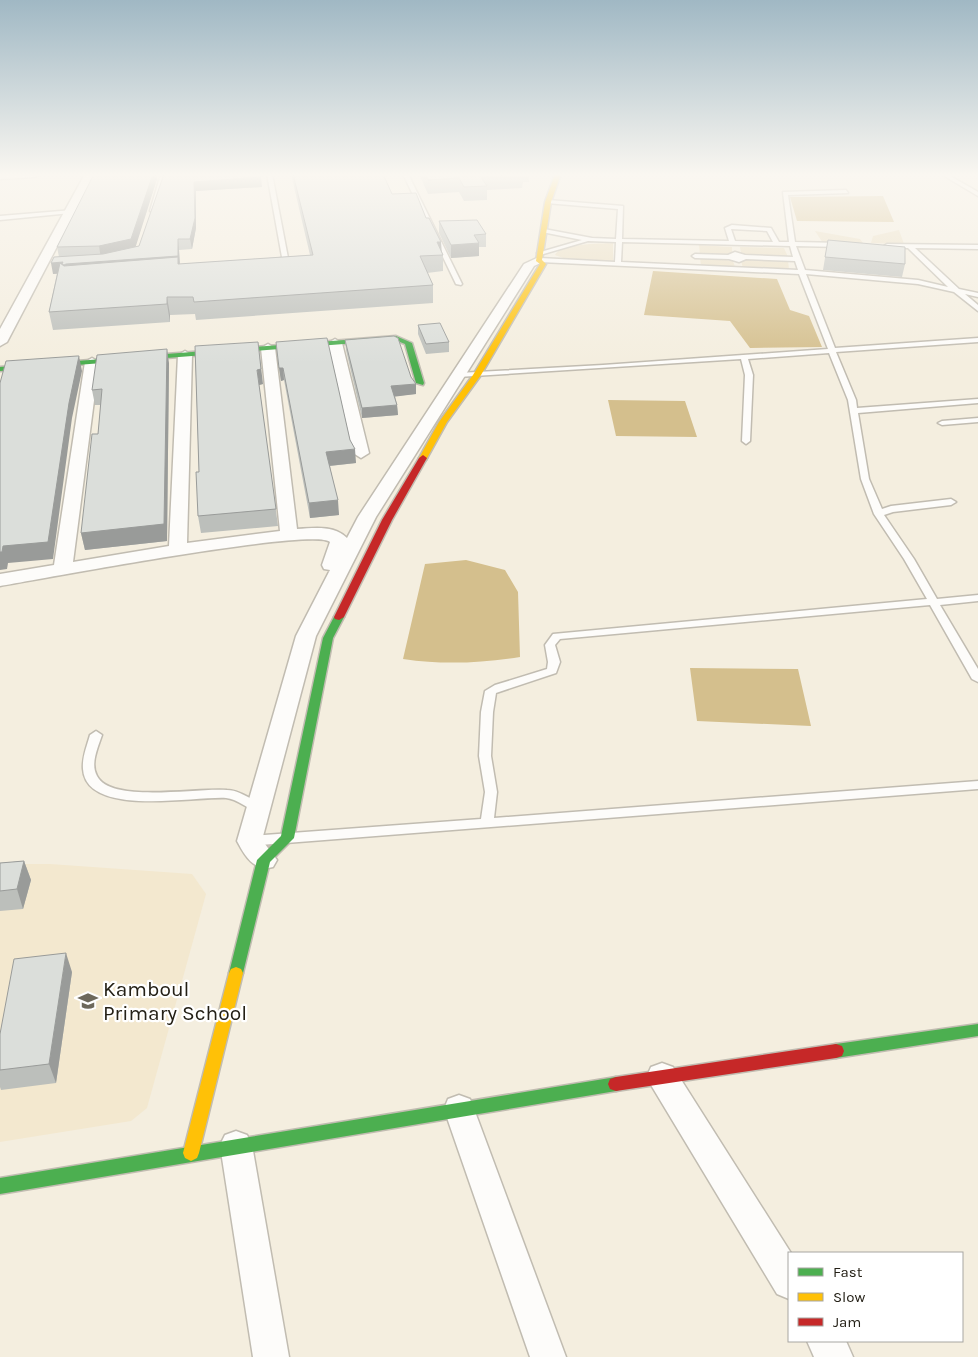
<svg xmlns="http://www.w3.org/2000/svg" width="978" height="1357" font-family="Karla,sans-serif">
<rect width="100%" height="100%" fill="#f4eedf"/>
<path fill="#f3e8cf" d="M 0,864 L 50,864 L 192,874 L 206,894 L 147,1108 L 131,1121 L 0,1142 Z"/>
<path fill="#eadec2" d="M 899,230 L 904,244 L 871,243 L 873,236 Z
M 815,231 L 860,239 L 863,243 L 823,243 Z
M 613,243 L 613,262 L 569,260 L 555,255 C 560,243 600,244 613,243 Z
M 699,245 L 732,247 L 732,253 L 725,255 L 700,254 Z
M 740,247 L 784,248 L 788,257 L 750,256 L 741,253 Z
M 700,257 L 733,261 L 735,267 L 701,266 Z
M 750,259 L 788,260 L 789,270 L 743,268 L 741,261 Z"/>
<path fill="#d4bf8d" d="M 883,196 L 894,222 L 797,221 L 790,197 Z
M 653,271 L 777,279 L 790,310 L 809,316 L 822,347 L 750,348 L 730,321 L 644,315 Z
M 608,400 L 685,401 L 697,437 L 616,436 Z
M 466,560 L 505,570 L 518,592 L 520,657 C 480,663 444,665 403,659 L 425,564 Z
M 690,668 L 798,669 L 811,726 L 697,721 Z"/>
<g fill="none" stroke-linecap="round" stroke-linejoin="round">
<defs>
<path id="lane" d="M 161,174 L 167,174 L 155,210 L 150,211 Z
M 267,174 L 272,174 L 288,258 L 275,266 L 273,265 L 273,263 L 282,257 Z
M 403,174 L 408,174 L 462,284 L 461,285 L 456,284 Z
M 941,174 L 947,174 L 978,192 L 978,196 Z
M 846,190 L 848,193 L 788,195 L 795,242 L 841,243 L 844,245 L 841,247 L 796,246 L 805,270 L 918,280 L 948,287 L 908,248 L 887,248 L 884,246 L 887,244 L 978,245 L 978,249 L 915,248 L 959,289 L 978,293 L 978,297 L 965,294 L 978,305 L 978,311 L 954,292 L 918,284 L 806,274 L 835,348 L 978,338 L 978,342 L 836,352 L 856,400 L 857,408 L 978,399 L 978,403 L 858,413 L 869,479 L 882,509 L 891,506 L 951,499 L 956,502 L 951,505 L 893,512 L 884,515 L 914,559 L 937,599 L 978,595 L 978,601 L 940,605 L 978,669 L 978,682 L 972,679 L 930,605 L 560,639 L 555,645 L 560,662 L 556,673 L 496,693 L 493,712 L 491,756 L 497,792 L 494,818 L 978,781 L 978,789 L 249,846 L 244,844 L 242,841 L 244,838 L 249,836 L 481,819 L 485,792 L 479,756 L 481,712 L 485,691 L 495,685 L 547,669 L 548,662 L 545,645 L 553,634 L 927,599 L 904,559 L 874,514 L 861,479 L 848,400 L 829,353 L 748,359 L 753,375 L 750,441 L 746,444 L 742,441 L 745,375 L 741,359 L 458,377 L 454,375 L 458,373 L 603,365 L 828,349 L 799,274 L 540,262 L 537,260 L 540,258 L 615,262 L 616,242 L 588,241 L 540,255 L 537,253 L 582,240 L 542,232 L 542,230 L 544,229 L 592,238 L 616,239 L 618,209 L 546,203 L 548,200 L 623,206 L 622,239 L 729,241 L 725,228 L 732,225 L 771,228 L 779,242 L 789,242 L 783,192 ZM 731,229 L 767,231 L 773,242 L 735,241 ZM 622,242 L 790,246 L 793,257 L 745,255 L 735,252 L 728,255 L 695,254 L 692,256 L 695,258 L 729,259 L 739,262 L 746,259 L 795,261 L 798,270 L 621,262 Z
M 73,210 L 71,213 L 0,220 L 0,216 Z
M 978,418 L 978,422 L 942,425 L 938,423 L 942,421 Z
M 96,731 L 102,735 C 98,747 90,764 97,776 C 111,804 200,787 227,790 C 236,790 244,795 252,799 C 257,802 262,803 264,808 L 263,811 L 258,812 C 247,809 238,799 226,798 C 195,796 86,818 83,769 C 82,757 87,746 90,735 Z"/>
<path id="street" d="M 0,174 L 40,174 L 35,177 L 0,179 Z
M 85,174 L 95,174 L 7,342 L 0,346 L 0,329 Z
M 539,257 L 545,261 L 534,266 L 376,517 L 316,636 L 262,840 L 277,860 L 273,867 C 254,872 245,856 237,841 L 296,636 L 330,570 L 324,569 L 322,565 L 330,542 C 313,527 40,579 0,586 L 0,574 L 54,565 L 85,362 L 92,358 L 99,362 L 73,562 L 169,546 L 178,355 L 185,351 L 192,355 L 187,543 L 280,531 L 261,348 L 268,344 L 275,348 L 297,529 C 315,528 334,525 347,538 L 358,517 L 524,264 Z
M 335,339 L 342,343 L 369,453 L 361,458 L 353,453 L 328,343 Z
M 662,1063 L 673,1067 L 791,1253 L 789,1299 L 777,1294 L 651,1085 L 647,1076 L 651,1067 Z
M 459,1095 L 470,1099 L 474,1109 L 566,1357 L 530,1357 L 444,1109 L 448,1099 Z
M 236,1131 L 247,1135 L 252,1145 L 289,1357 L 253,1357 L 220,1145 L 225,1135 Z
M 807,1341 L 846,1341 L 853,1357 L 814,1357 Z"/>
<path id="fast" d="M 396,336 L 412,343 L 424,383 L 423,385 L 416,383 L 405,344 L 395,340 L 0,371 L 0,367 Z
M 339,614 L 344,617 L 333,638 L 294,838 L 270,862 L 243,973 L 241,977 L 236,979 L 231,977 L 229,973 L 257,860 L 281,836 L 323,638 L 334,617 Z
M 978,1024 L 978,1036 L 836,1058 L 830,1056 L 828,1051 L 830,1046 L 836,1044 Z
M 616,1077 L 622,1079 L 624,1084 L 622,1089 L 616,1091 L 0,1194 L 0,1178 Z"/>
<path id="slow" d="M 555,174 L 561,174 L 551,202 L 542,260 L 546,264 L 481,375 L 447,422 L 426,460 L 420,460 L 419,458 L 439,422 L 473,375 L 540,264 L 536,261 L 545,202 Z
M 236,967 L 241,969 L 243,973 L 199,1153 L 197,1158 L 191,1161 L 185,1158 L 183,1153 L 229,973 L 231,969 Z"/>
<path id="jam" d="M 423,455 L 427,458 L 392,520 L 344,617 L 339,620 L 335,619 L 334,617 L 382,520 L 419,458 Z
M 836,1044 L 842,1046 L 844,1051 L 842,1056 L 836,1058 L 616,1091 L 610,1089 L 608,1084 L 610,1079 L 616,1077 Z"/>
</defs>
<use href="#lane" stroke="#c1bcb1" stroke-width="3"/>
<use href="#street" stroke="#c1bcb1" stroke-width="3"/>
<use href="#fast" stroke="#c1bcb1" stroke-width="3"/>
<use href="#slow" stroke="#c1bcb1" stroke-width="3"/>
<use href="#jam" stroke="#c1bcb1" stroke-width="3"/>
<use href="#lane" fill="#fdfcfa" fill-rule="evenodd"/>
<use href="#street" fill="#fdfcfa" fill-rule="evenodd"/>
<use href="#fast" fill="#4caf50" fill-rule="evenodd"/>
<use href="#slow" fill="#ffc107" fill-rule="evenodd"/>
<use href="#jam" fill="#c62828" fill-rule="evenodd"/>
</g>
<path fill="#bcbfbb" d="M 164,174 L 262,187 L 196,191 L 196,228 L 192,249 L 179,250 L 180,264 L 310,255 L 291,174 L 402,174 L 384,175 L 392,194 L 442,252 L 443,255 L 443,271 L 427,273 L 433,285 L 433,303 L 196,320 L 195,314 L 170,315 L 170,322 L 53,330 L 49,312 L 57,273 L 53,274 L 59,257 L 57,247 L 157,179 L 135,247 L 139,246 Z
M 419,174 L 529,174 L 529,182 L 523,182 L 522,188 L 487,190 L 487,200 L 464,201 L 459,192 L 428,194 Z
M 439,221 L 486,234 L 486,247 L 479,247 L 479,256 L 451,258 L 439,233 Z
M 828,240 L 905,264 L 902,277 L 823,270 Z
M 418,325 L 449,342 L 449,352 L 426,354 L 418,334 Z
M 345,340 L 411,377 L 416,384 L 416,394 L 395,396 L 397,405 L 398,415 L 362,418 L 346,350 Z
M 276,342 L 350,440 L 356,463 L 330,466 L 339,515 L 310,518 L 284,380 L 281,381 Z
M 195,346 L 263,384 L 259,385 L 278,526 L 201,533 L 198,516 L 199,472 Z
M 169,363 L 167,541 L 85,550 L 81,533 L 98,434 L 101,405 L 95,405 L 92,390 Z
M 24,861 L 31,880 L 23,909 L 0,911 L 0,863 Z
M 72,972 L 56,1083 L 1,1090 L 0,1087 L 0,1034 Z"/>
<path fill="#999b99" d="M 153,174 L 156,174 L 157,179 L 134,252 L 101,259 L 99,246 Z
M 261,177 L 262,187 L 196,191 L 196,228 L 192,249 L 190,239 L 194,182 Z
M 178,239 L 179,250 L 180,267 L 53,274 L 51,263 L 63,262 L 66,264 Z
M 437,242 L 441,242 L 442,255 Z
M 479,243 L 479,256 L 451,258 L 451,245 Z
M 167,297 L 170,315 L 170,322 L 167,304 Z
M 258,342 L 263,384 L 259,385 L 257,370 Z
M 167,349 L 169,363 L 167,541 L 85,550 L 81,533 Z
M 79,356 L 82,371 L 72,418 L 53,559 L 8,563 L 7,569 L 0,570 L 0,552 L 3,546 Z
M 279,368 L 283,368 L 284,380 L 281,381 Z
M 416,384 L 416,394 L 392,397 L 391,386 Z
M 397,405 L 398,415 L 362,418 L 362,408 Z
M 355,449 L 356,463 L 328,466 L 326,452 Z
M 338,500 L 339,515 L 310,518 L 309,503 Z
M 24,861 L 31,880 L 23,909 L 17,889 Z
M 66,953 L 72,972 L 56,1083 L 49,1064 Z"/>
<path fill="#dbdeda" stroke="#999b99" d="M 94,174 L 153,174 L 131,239 L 99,246 L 57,247 Z
M 164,174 L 260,174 L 261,177 L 194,182 L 195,218 L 190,239 L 178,239 L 178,256 L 66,264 L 64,265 L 62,264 L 63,262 L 51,263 L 54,257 L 103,254 L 139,246 Z
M 293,174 L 383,174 L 392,194 L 416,193 L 426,218 L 429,218 L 441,242 L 437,242 L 443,255 L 420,256 L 433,285 L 194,302 L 193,297 L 167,297 L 167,304 L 49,312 L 60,263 L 64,266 L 178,257 L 178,264 L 313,255 Z
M 425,174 L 523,174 L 481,177 L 487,186 L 464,187 L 459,178 L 428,180 Z
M 477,220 L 486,234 L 474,235 L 479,243 L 451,245 L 439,221 Z
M 828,240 L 905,247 L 905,264 L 825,257 Z
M 440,323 L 449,342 L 426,344 L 418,325 Z
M 394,336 L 398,338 L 411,377 L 416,384 L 391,386 L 397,405 L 362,408 L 345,340 Z
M 327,338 L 350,440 L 355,449 L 326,452 L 338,500 L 309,503 L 283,368 L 279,368 L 276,342 Z
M 258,342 L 261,369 L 257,370 L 276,509 L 198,516 L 196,472 L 199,472 L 195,346 Z
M 167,349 L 164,524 L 81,533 L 92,434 L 98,434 L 102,389 L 92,390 L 97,355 Z
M 77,356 L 79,356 L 69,403 L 48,542 L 3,546 L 2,552 L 0,552 L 0,383 L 6,361 Z
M 24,861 L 17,889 L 0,891 L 0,863 Z
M 66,953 L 49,1064 L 0,1070 L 0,1034 L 14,959 Z"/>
<linearGradient id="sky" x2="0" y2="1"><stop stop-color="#a0b8c4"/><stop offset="0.48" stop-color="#faf7f1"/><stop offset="1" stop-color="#faf7f1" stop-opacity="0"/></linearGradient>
<rect width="978" height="364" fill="url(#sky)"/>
<defs>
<symbol id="school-bare" viewBox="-9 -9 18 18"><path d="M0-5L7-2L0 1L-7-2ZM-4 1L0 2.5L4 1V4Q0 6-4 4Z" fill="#6d685c" stroke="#fff" stroke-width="2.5" paint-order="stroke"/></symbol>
</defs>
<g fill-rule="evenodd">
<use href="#school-bare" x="74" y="987" width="28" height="28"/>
</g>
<g text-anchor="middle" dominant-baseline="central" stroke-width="4.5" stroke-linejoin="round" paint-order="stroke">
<g font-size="21" fill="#242016" stroke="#fff" text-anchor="start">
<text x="103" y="989">Kamboul<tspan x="103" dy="24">Primary School</tspan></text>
</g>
</g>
<rect x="788" y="1252" width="175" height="90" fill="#ffffff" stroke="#a7a6a2"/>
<rect x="798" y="1268" width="25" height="8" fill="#4caf50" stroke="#a7a6a2"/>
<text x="833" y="1277" font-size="15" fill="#242016">Fast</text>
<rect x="798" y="1293" width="25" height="8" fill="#ffc107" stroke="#a7a6a2"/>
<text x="833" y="1302" font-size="15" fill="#242016">Slow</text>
<rect x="798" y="1318" width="25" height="8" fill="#c62828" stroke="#a7a6a2"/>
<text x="833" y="1327" font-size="15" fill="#242016">Jam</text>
</svg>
